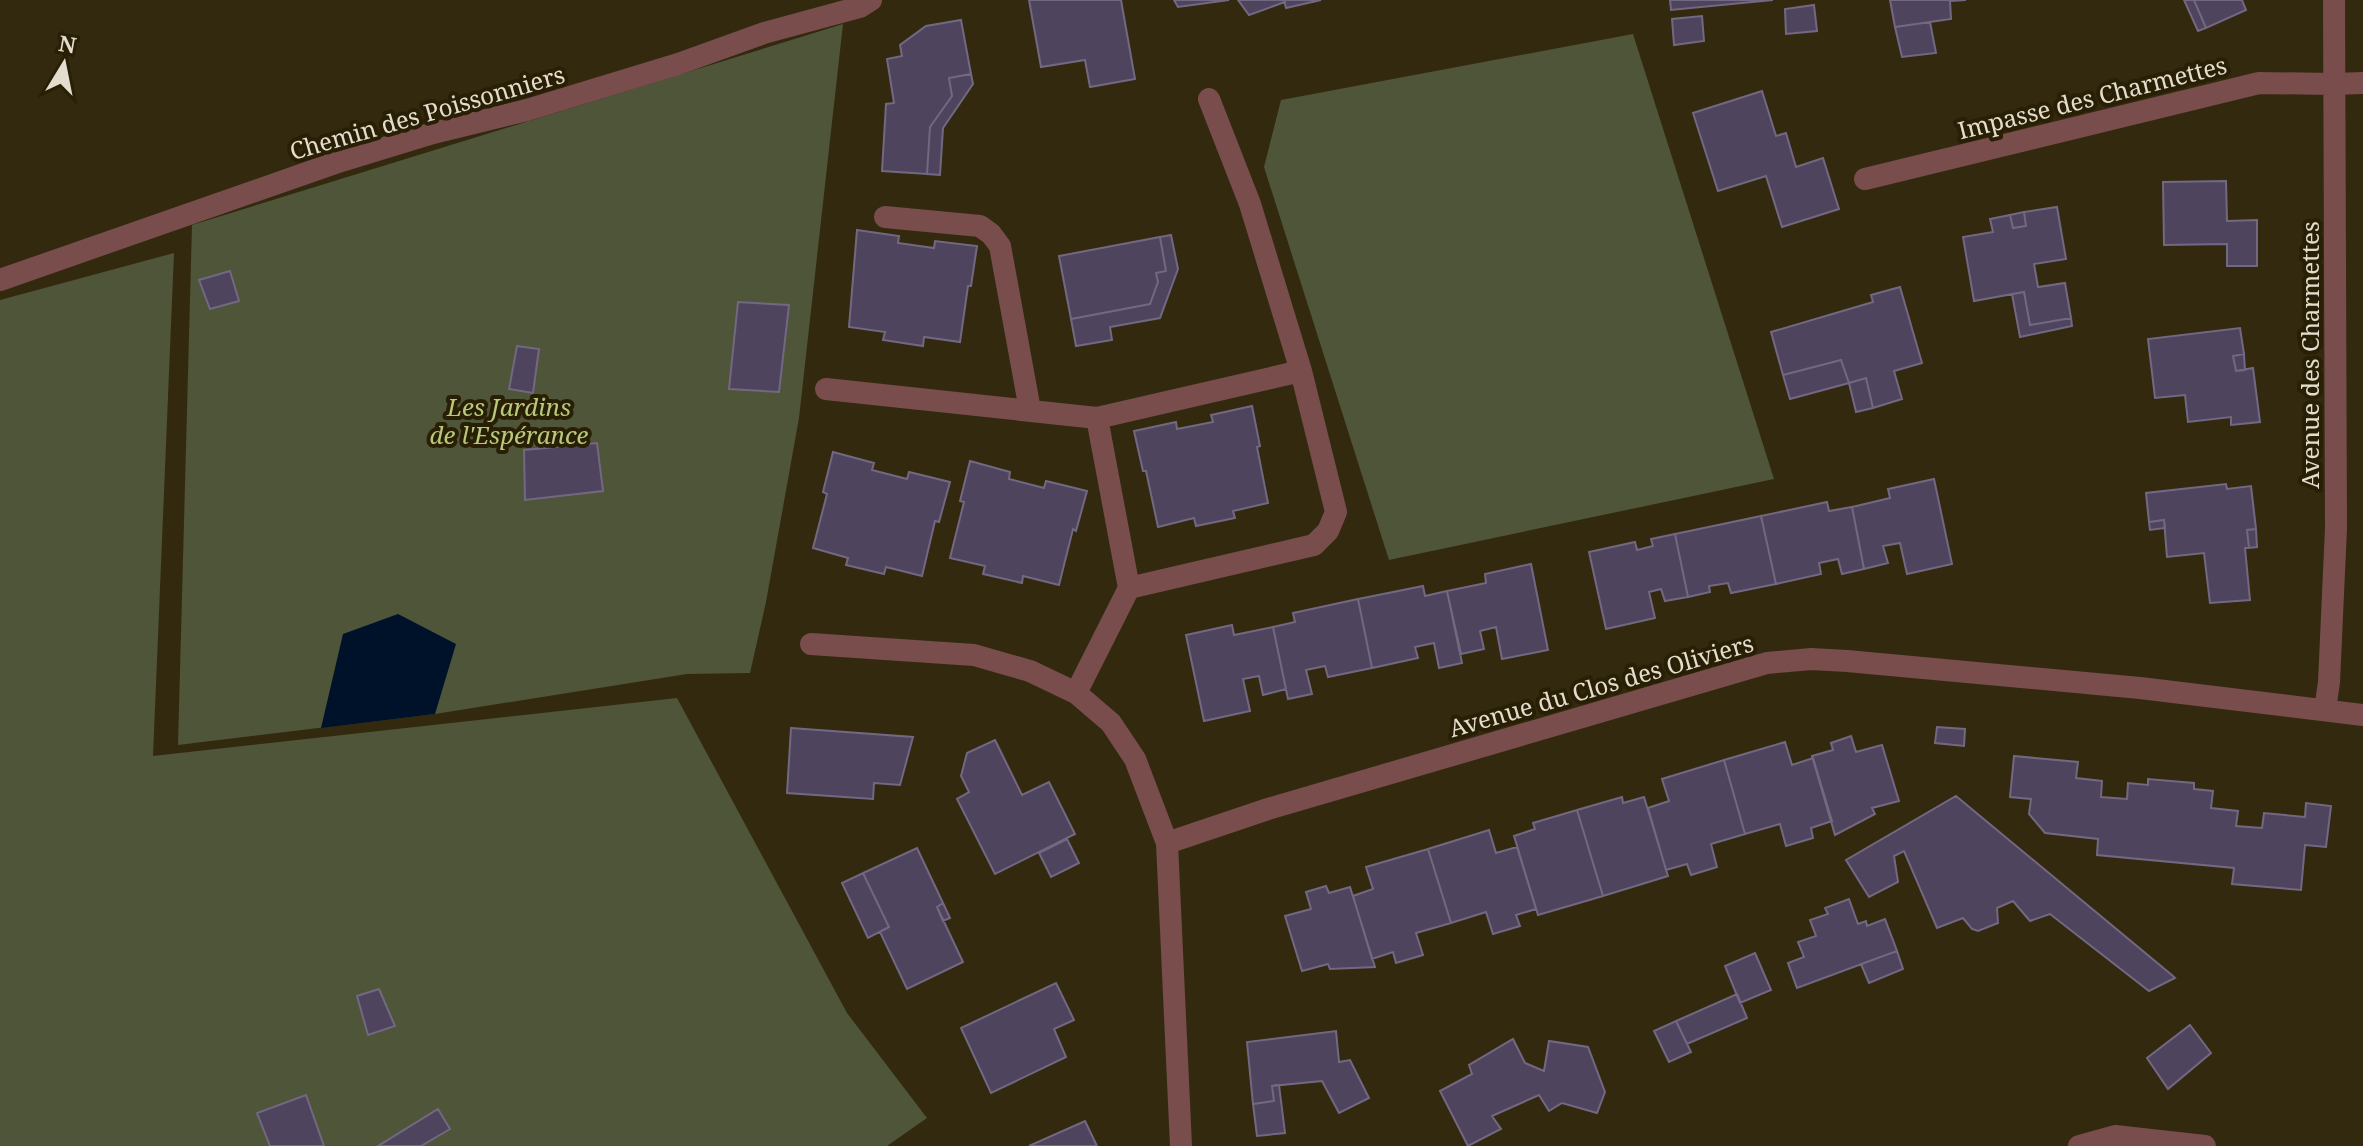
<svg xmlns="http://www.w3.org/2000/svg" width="2363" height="1146" font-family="'Noto Serif',serif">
<rect width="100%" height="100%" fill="#33290f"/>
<path fill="#4e5538" d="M 843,24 L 799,418 L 766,602 L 750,673 L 687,674 L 435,714 L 178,745 L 192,225 Z
M 1633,34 L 1774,479 L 1389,560 L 1264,167 L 1281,100 Z
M 174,253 L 153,756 L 677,698 L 847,1013 L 927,1118 L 887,1146 L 0,1146 L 0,300 Z"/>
<path fill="#00122a" d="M 398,614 L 456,644 L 435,714 L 321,728 L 343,634 Z"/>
<path fill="#4f445d" stroke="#736882" stroke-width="2" d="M 1029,0 L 1121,0 L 1135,79 L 1090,87 L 1085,60 L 1041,67 Z
M 1174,0 L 1229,0 L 1178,7 Z
M 1238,0 L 1284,0 L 1285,2 L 1249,15 Z
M 1284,0 L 1321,0 L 1286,8 Z
M 1670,0 L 1773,0 L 1671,10 Z
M 1890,0 L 1966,0 L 1950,1 L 1951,19 L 1895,27 Z
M 2184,0 L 2194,0 L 2206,28 L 2198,31 Z
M 2194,0 L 2242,0 L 2246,10 L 2206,28 Z
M 1814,5 L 1817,31 L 1786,34 L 1785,9 Z
M 1702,16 L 1704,41 L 1674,45 L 1672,19 Z
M 961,20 L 971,74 L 949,78 L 952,96 L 930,127 L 927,174 L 882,171 L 886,104 L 894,103 L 887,59 L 902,56 L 900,45 L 926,26 Z
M 1930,22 L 1936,53 L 1902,57 L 1895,27 Z
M 971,74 L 973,84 L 943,128 L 940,175 L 927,174 L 930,127 L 952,96 L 949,78 Z
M 1762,91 L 1776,136 L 1786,133 L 1796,167 L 1823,158 L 1839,209 L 1782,227 L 1766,176 L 1718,191 L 1693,113 Z
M 2226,181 L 2227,221 L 2257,220 L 2257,266 L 2227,266 L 2227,244 L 2164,245 L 2163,182 Z
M 2057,207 L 2066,259 L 2034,264 L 2038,287 L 2065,283 L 2071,318 L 2030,325 L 2024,292 L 1974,301 L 1963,237 L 1993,232 L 1990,219 L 2010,215 L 2013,228 L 2026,226 L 2024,212 Z
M 2024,212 L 2026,226 L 2013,228 L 2010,215 Z
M 857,230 L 899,236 L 898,243 L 934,248 L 935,241 L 977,246 L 971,286 L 968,286 L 960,342 L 924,337 L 923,346 L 883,340 L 885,332 L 849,327 Z
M 1171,235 L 1178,269 L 1160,318 L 1110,327 L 1112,340 L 1076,346 L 1071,319 L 1150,304 L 1158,282 L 1156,273 L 1166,271 L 1160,237 Z
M 1160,237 L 1166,271 L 1156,273 L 1158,282 L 1150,304 L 1071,319 L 1059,256 Z
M 230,271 L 239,301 L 210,309 L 199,280 Z
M 1900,287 L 1922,363 L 1894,371 L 1902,399 L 1873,408 L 1866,378 L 1849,383 L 1841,360 L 1783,375 L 1771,332 L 1873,302 L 1871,295 Z
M 2024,292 L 2030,325 L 2071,318 L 2072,326 L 2020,337 L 2012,294 Z
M 738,302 L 789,305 L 779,392 L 729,389 Z
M 2240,328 L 2244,354 L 2233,356 L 2236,371 L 2253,368 L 2260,422 L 2231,425 L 2231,417 L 2188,422 L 2185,395 L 2155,398 L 2148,339 Z
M 517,346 L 539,349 L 533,393 L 509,389 Z
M 2244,354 L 2245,370 L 2236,371 L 2233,356 Z
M 1841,360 L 1849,383 L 1790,399 L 1783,375 Z
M 1866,378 L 1873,408 L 1856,412 L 1849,383 Z
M 1252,406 L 1260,446 L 1257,447 L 1268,503 L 1233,511 L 1235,518 L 1196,526 L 1194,518 L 1158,527 L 1146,471 L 1143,471 L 1134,431 L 1176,422 L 1177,429 L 1213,422 L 1211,415 Z
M 597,443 L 603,491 L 525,500 L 524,450 Z
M 833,452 L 874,463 L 872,470 L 907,479 L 909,472 L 950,482 L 939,522 L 935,521 L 922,576 L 886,567 L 884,574 L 846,565 L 848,558 L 813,548 L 827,494 L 823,492 Z
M 970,461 L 1010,472 L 1009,479 L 1044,488 L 1046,481 L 1087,491 L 1076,531 L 1073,529 L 1059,585 L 1023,576 L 1022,583 L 983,574 L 985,566 L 950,558 L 964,502 L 960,501 Z
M 1934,479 L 1952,564 L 1907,574 L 1900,543 L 1883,546 L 1888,563 L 1864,569 L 1852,507 L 1890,498 L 1888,489 Z
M 2226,484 L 2227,489 L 2251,486 L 2256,529 L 2247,530 L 2249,548 L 2245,548 L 2250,600 L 2210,603 L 2204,553 L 2167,557 L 2164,520 L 2149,522 L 2146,493 Z
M 1827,502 L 1829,511 L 1852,507 L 1864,569 L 1842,574 L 1838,559 L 1819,563 L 1821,574 L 1776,584 L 1761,516 Z
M 1761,516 L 1776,584 L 1731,593 L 1728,583 L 1709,586 L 1710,592 L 1688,597 L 1675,534 Z
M 2164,520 L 2165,528 L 2150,530 L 2149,522 Z
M 2256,529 L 2257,547 L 2249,548 L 2247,530 Z
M 1675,534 L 1688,597 L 1665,601 L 1661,589 L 1649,592 L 1655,618 L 1606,629 L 1589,552 L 1635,542 L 1637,550 L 1653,546 L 1651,539 Z
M 1531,564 L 1548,650 L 1502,659 L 1496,627 L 1480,631 L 1484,649 L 1461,654 L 1447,591 L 1486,583 L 1485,574 Z
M 1423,586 L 1425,596 L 1447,591 L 1462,663 L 1439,668 L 1434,643 L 1415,647 L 1418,658 L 1372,668 L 1358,599 Z
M 1358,599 L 1372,668 L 1328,677 L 1325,666 L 1306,670 L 1312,694 L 1288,699 L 1273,627 L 1295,622 L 1293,613 Z
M 1232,625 L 1234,635 L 1273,627 L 1286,689 L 1263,695 L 1259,676 L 1243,679 L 1250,711 L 1204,721 L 1186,635 Z
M 1937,727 L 1965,729 L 1964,746 L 1935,743 Z
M 791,728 L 913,737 L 900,785 L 874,783 L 873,799 L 787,793 Z
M 1851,736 L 1856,752 L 1882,745 L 1899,801 L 1872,808 L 1875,814 L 1835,835 L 1812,756 L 1833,750 L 1831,743 Z
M 995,740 L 1022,795 L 1049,782 L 1075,834 L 995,874 L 957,799 L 969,792 L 961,776 L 967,753 Z
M 1785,742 L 1792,765 L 1813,758 L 1832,821 L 1811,828 L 1813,838 L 1786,846 L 1780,824 L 1745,834 L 1724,760 Z
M 2014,756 L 2078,762 L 2076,778 L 2102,781 L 2101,797 L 2127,799 L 2128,783 L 2148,785 L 2148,779 L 2194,783 L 2194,789 L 2213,791 L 2211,808 L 2238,811 L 2236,826 L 2262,828 L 2264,813 L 2305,817 L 2306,803 L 2331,806 L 2326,847 L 2305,845 L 2301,890 L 2232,884 L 2234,868 L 2097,855 L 2098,839 L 2045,833 L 2029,814 L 2031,799 L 2010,797 Z
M 1724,760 L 1745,834 L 1711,844 L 1717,867 L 1691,875 L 1687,864 L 1666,870 L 1648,808 L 1669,801 L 1662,779 Z
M 1956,796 L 2173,976 L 2175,978 L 2149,991 L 2050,914 L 2030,921 L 2013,901 L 1997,908 L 1998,923 L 1978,931 L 1972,929 L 1963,918 L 1937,928 L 1904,851 L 1894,856 L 1898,882 L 1869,897 L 1846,860 Z
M 1622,797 L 1623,803 L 1644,797 L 1668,876 L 1603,896 L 1577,810 Z
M 1577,810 L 1603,896 L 1538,915 L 1514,836 L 1535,829 L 1533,823 Z
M 1489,830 L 1496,853 L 1517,847 L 1536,909 L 1516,915 L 1520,926 L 1493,934 L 1486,912 L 1451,923 L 1428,849 Z
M 1067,839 L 1079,863 L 1051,877 L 1039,853 Z
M 917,848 L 943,903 L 937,907 L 963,962 L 907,989 L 880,932 L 889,927 L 863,873 Z
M 1428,849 L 1451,923 L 1416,933 L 1423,955 L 1396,963 L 1393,952 L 1372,959 L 1353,896 L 1373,889 L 1366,867 Z
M 863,873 L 889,927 L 868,938 L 842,883 Z
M 1326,886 L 1329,893 L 1350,887 L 1375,967 L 1330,969 L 1328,964 L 1302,971 L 1285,916 L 1311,909 L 1306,892 Z
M 1849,899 L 1858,924 L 1866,921 L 1867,926 L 1885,919 L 1897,951 L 1797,988 L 1788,963 L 1804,957 L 1798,942 L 1816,936 L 1810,920 L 1828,914 L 1825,908 Z
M 943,903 L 950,918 L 943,921 L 937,907 Z
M 1897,951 L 1903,969 L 1869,983 L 1861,964 Z
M 1755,953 L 1771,990 L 1740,1003 L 1725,966 Z
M 1056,983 L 1074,1020 L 1054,1029 L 1066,1057 L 991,1093 L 961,1028 Z
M 379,989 L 395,1026 L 368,1035 L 357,996 Z
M 1737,994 L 1747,1018 L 1687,1044 L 1676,1021 Z
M 1676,1021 L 1691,1052 L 1669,1062 L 1654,1031 Z
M 2190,1025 L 2211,1053 L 2168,1089 L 2147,1058 Z
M 1336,1031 L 1339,1062 L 1350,1060 L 1369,1098 L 1339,1113 L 1322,1081 L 1272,1086 L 1274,1101 L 1253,1104 L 1247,1042 Z
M 1513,1039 L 1525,1063 L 1544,1071 L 1549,1041 L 1588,1047 L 1605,1092 L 1597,1113 L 1562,1103 L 1549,1111 L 1539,1095 L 1492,1116 L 1501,1129 L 1468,1146 L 1440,1091 L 1472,1074 L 1469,1065 Z
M 1279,1085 L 1285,1133 L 1257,1136 L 1253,1104 L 1274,1101 L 1272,1086 Z
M 306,1095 L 324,1146 L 270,1146 L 257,1113 Z
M 438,1109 L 450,1129 L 421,1146 L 378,1146 Z
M 1085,1121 L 1097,1146 L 1029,1146 Z"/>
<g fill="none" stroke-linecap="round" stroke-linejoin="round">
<path stroke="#784d4c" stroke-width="22" d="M 2334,84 L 2363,83"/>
<path stroke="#784d4c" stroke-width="22" d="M 1865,179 L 2259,83 L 2334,84
M 885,217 L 980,226 L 991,234 L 1000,246 L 1030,410
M 0,280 L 335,163 L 433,133 L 527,110 L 678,64 L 764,33 L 860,7 L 871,0
M 826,389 L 1097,418 L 1129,588 L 1076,693
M 1097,418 L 1301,371 L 1250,204 L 1209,99
M 1129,588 L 1314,545 L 1328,531 L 1336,512 L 1301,371
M 811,644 L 974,655 L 1030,671 L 1076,693 L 1111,723 L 1135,759 L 1167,843 L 1181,1146
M 2325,710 L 2329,682 L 2336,528 L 2334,0
M 1167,843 L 1268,809 L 1767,663 L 1811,659 L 1847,661 L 2140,688 L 2363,715
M 2079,1146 L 2115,1136 L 2205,1146"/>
</g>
<g text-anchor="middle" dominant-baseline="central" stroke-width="8" stroke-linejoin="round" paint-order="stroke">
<g font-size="24" fill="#e3ddce" stroke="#291f05">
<text transform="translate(2092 97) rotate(-14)">Impasse des Charmettes</text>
<text transform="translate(427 112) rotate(-16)">Chemin des Poissonniers</text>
<text transform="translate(2309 355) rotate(-90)">Avenue des Charmettes</text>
<text transform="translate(1601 685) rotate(-16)">Avenue du Clos des Oliviers</text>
</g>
<g font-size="24" font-style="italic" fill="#b8c97d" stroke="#291f05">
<text x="509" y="406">Les Jardins<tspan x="509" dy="28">de l'Espérance</tspan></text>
</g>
</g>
<g transform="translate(64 64) rotate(10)" stroke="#291f05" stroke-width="6" paint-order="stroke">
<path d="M0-6L14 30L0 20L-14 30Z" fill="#e3ddce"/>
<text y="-12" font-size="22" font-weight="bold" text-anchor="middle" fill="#e3ddce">N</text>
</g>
</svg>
